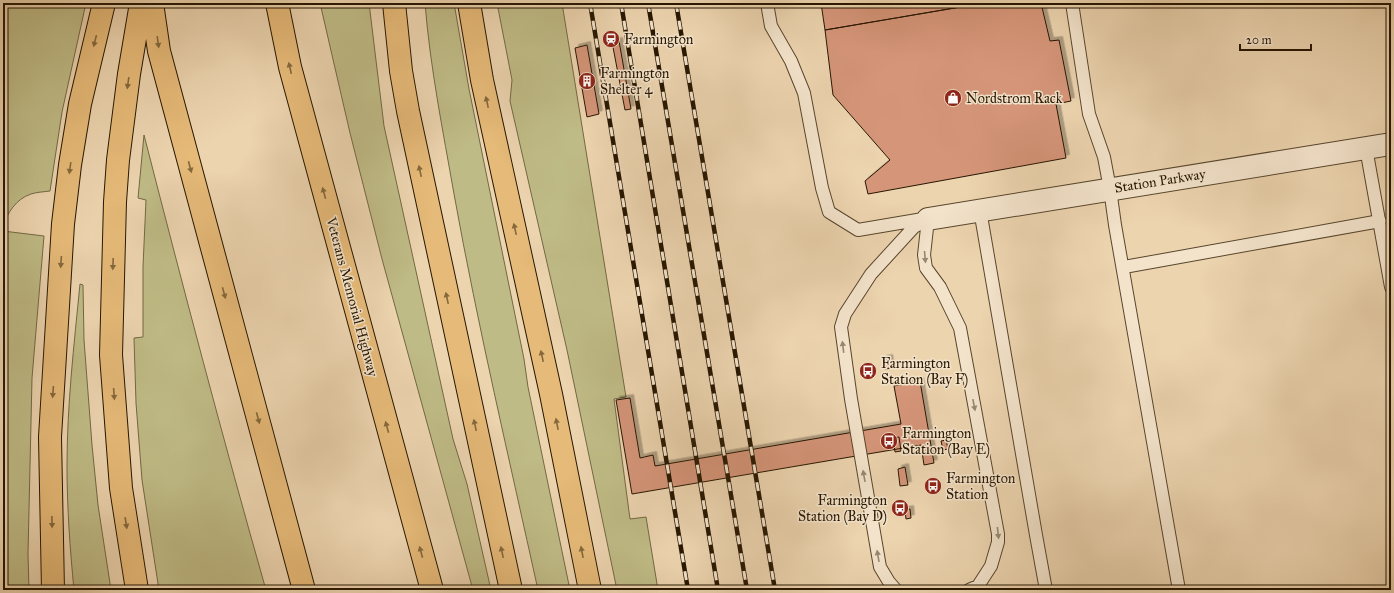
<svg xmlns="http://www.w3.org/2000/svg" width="1394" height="593" font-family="'IM FELL Great Primer',serif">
<defs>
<filter id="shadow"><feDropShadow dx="3.5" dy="-3.5" stdDeviation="0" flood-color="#0004"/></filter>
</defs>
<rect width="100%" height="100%" fill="#ecd4af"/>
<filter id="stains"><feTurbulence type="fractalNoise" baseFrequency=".005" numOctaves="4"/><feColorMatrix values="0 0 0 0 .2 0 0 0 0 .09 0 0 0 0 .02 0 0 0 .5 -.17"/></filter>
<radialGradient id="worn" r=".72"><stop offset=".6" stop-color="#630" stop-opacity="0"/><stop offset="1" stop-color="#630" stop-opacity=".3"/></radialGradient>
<path fill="#bfbb86" stroke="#736844" d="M 9,3 L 86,3 L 62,112 L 50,191 C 43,192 37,192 31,194 C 16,199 7,213 3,227 L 3,16 Z
M 320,3 L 369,3 L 384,126 L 453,439 L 467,484 L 491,590 L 473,590 L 382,259 L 350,133 Z
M 425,3 L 454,3 L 469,89 L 524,359 L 528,387 L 570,590 L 538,590 C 509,458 478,327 454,194 C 443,131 430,67 425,3 Z
M 497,3 L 562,3 L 626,397 L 614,399 L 630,519 L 646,517 L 658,590 L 617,590 L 567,350 L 510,101 L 512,80 Z
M 144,135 C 183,287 223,439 266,590 L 159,590 L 142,480 L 136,403 L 134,338 L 143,337 L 143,267 L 146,200 L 138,198 Z
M 3,231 L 44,236 L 32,378 L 28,554 L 29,590 L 3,590 Z
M 80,284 L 83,285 L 84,340 L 92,445 L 98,505 L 111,590 L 74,590 C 70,549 67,507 67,466 C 67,405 74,345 80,284 Z"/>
<path fill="#d59579" stroke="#271601" filter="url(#shadow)" d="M 821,3 L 984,3 L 825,30 Z
M 984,3 L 1041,3 L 1050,41 L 1059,40 L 1071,101 L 1056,104 L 1066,158 L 868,194 L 865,181 L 890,160 L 833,95 L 825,30 Z
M 619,41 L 631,109 L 625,110 L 612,42 Z
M 587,45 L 599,114 L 587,117 L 575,48 Z
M 889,358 L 891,368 L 885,369 L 883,359 Z
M 920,381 L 934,463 L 924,465 L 921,445 L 632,494 L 616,400 L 630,398 L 640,458 L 653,455 L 655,466 L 901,424 L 894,386 Z
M 899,437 L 901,451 L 895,452 L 893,438 Z
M 946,440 L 948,449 L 943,450 L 941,441 Z
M 905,467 L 908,485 L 900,486 L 898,469 Z
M 910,509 L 911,518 L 906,519 L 905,510 Z"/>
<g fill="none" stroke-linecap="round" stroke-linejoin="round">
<defs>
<path id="service" d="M 767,3 L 771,26 L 791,61 L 804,93 L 822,188 L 829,212 L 858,230 L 923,219
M 1072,3 L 1089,114 L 1104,157 L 1110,189 L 1115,225 L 1179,590
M 1366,148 L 1391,287
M 980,210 L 1036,535 L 1046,590
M 928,219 L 924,255 L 926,268 L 940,287 L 960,328 L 998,534 L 998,542 L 991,566 L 978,586 L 969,590
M 1124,267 L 1380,221
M 896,590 L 889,582 L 880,567 L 851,399 L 841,327 L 845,314 L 871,274 L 914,227 L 928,219"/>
<path id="minor" d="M 928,219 L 1391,144"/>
<path id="motorway" d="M 152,3 L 159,51 L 304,590
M 277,3 L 290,67 L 432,590
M 394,3 L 401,71 L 408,111 L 511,590
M 469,3 L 482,80 L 551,394 L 590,590
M 53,590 L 50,437 L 63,224 L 70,165 L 80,104 L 104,3
M 137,590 L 121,488 L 111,355 L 115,202 L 118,160 L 129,74 L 141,3"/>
</defs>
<use href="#service" stroke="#58462c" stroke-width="14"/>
<use href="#minor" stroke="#58462c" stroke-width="24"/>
<use href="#motorway" stroke="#271601" stroke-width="24"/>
<use href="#service" stroke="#f3e3cb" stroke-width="12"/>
<use href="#minor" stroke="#f3e3cb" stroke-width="22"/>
<use href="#motorway" stroke="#e6ba78" stroke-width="22"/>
<defs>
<path id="rail" d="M 590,3 L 688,590
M 621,3 L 718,590
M 648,3 L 747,590
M 676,3 L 775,590"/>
</defs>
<use href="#rail" stroke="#271601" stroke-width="4.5"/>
<use href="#rail" stroke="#f3e3cb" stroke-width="3" stroke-dasharray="9" stroke-linecap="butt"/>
</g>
<defs><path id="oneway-solid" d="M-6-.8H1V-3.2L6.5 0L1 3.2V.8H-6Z"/></defs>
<g fill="#86683c">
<use href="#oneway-solid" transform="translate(95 41) rotate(104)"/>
<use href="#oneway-solid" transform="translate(158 42) rotate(82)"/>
<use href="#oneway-solid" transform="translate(290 68) rotate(-103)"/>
<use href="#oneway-solid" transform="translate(128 83) rotate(98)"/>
<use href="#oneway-solid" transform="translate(487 102) rotate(-102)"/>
<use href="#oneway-solid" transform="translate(190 167) rotate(75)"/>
<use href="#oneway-solid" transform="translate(70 168) rotate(98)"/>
<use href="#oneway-solid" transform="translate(420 171) rotate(-102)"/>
<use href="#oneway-solid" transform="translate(324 193) rotate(-105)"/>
<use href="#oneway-solid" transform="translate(515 229) rotate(-102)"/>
<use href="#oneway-solid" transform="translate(61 262) rotate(94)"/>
<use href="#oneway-solid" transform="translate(113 264) rotate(92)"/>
<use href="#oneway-solid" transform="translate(224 293) rotate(75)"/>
<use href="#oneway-solid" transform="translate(447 298) rotate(-102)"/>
<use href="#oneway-solid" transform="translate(542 356) rotate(-102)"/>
<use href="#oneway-solid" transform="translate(53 392) rotate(94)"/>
<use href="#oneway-solid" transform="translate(114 394) rotate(86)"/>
<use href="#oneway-solid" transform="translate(258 418) rotate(75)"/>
<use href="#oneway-solid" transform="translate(557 424) rotate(-101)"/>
<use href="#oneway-solid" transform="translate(475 425) rotate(-102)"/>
<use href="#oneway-solid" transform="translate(387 427) rotate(-105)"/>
<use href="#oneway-solid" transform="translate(52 522) rotate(89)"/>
<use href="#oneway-solid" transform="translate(126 523) rotate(81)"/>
<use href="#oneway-solid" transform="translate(421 552) rotate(-105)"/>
<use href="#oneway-solid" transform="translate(502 552) rotate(-102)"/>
<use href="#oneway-solid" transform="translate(582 552) rotate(-101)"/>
</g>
<g fill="#978770">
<use href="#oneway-solid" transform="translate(925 257) rotate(85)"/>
<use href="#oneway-solid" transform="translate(843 347) rotate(-97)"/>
<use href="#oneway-solid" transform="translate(974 405) rotate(79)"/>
<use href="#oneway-solid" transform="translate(864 476) rotate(-100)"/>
<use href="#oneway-solid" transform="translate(998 533) rotate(84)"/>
<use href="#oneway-solid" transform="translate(878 556) rotate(-100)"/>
</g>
<defs>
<symbol id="station-disc" viewBox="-11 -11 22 22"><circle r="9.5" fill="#8f2418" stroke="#f3e3cb"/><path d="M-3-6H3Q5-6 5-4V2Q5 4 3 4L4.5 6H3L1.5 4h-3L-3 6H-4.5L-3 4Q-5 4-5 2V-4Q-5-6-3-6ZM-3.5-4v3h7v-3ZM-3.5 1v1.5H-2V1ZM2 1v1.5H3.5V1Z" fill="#fff"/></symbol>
<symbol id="building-disc" viewBox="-11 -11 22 22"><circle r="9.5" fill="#8f2418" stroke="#f3e3cb"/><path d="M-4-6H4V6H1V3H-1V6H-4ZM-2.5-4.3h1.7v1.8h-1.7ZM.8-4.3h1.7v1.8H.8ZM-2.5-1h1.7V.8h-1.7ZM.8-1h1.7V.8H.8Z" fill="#fff"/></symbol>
<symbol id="shop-disc" viewBox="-11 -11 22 22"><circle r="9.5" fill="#8f2418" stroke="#f3e3cb"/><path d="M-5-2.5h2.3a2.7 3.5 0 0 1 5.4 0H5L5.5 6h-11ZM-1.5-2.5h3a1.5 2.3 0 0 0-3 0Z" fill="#fff"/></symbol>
<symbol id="bus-disc" viewBox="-11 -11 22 22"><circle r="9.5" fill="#8f2418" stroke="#f3e3cb"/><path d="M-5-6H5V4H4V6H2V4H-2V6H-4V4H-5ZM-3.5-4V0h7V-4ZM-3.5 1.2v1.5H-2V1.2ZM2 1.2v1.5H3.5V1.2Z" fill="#fff"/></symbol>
</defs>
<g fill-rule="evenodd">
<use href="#station-disc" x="601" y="29" width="20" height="20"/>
<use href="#building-disc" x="577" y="71" width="20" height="20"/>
<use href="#shop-disc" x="943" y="88" width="20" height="20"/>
<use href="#bus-disc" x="858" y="361" width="20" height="20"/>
<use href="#bus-disc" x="879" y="431" width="20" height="20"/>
<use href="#bus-disc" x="923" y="476" width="20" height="20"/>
<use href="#bus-disc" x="890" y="498" width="20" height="20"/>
</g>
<g text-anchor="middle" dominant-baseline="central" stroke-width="3" stroke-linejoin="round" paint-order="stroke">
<g font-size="14" fill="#271601" stroke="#f3e3cb" text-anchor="start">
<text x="624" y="39">Farmington</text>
<text x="600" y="73">Farmington<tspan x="600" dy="16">Shelter 4</tspan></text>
<text x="966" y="98">Nordstrom Rack</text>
<text x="881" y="363">Farmington<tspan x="881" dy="16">Station (Bay F)</tspan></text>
<text x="902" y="433">Farmington<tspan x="902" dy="16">Station (Bay E)</tspan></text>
<text x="946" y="478">Farmington<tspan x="946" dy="16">Station</tspan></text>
<text x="887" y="500" text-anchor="end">Farmington<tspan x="887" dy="16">Station (Bay D)</tspan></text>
</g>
<g font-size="14" fill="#271601" stroke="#f3e3cb">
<text transform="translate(1160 181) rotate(-9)">Station Parkway</text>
<text transform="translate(352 297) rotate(75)">Veterans Memorial Highway</text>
</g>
</g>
<rect width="1394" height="593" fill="none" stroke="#ecd4af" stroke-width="16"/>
<rect x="4" y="4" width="1386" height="585" fill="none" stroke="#271601" stroke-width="2"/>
<rect x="8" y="8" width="1378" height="577" fill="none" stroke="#271601"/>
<path d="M1240 44v6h71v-6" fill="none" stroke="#271601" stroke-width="2"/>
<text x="1246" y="44" font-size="12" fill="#271601" stroke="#f3e3cb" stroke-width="3" paint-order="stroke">20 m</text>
<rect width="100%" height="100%" filter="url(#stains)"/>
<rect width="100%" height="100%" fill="url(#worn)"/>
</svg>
